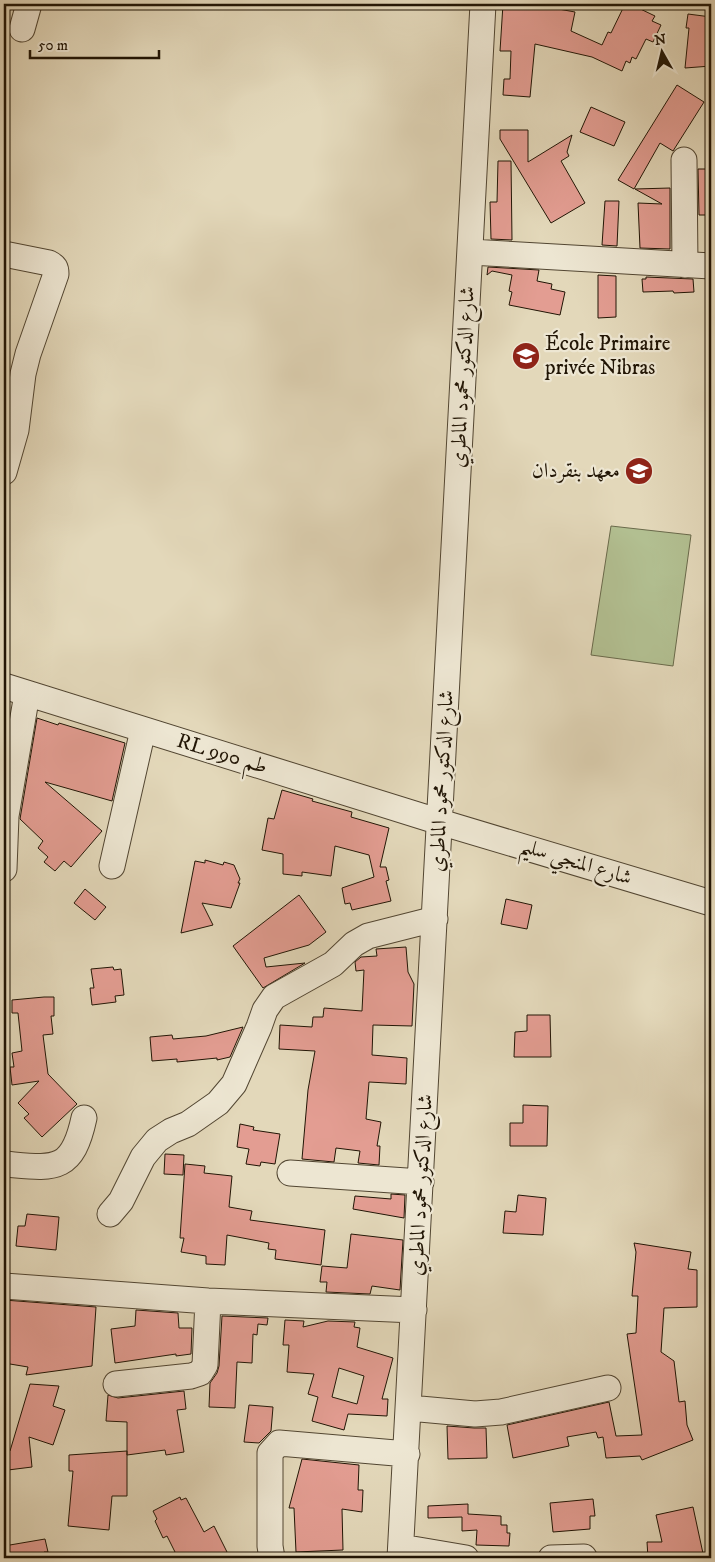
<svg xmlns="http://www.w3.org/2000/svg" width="715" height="1562" font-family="'IM FELL DW Pica',Amiri,serif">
<rect width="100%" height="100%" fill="#e3d8ba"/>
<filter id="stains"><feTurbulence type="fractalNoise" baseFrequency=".004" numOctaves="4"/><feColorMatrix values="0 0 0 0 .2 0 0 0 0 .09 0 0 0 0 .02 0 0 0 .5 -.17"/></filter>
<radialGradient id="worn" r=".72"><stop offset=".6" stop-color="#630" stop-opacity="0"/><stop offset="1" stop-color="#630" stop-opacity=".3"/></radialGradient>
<path fill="#b2bf91" stroke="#6a6a4b" d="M 611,526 L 691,535 L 673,666 L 591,655 Z"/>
<path fill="#e39d92" stroke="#211505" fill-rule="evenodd" d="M 503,4 L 553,8 L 575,12 L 571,31 L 602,45 L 608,32 L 611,33 L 625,4 L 630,4 L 655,16 L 652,21 L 661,25 L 653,42 L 646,39 L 636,59 L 632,57 L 630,63 L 626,61 L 622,71 L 592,57 L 535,44 L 530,97 L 503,95 L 504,79 L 510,79 L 511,51 L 500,51 Z
M 688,14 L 711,17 L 711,66 L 685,68 L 689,28 L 686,28 Z
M 677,85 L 704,102 L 673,151 L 660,143 L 634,189 L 618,180 Z
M 591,107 L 625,122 L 614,146 L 580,132 Z
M 500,130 L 528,130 L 528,162 L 572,135 L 567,152 L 569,156 L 561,161 L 585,203 L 551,223 L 500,139 Z
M 498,161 L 511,161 L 512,240 L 491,239 L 490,202 L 497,202 Z
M 698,169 L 709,169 L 709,178 L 711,178 L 711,203 L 709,203 L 709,215 L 699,215 Z
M 670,188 L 670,249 L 640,248 L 638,203 L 662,204 L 635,189 Z
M 605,201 L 619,201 L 617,246 L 602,245 Z
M 488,267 L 539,270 L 537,281 L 552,284 L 551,289 L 565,292 L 560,315 L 509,305 L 512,292 L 509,291 L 512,275 L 492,271 L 487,275 Z
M 598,275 L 616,276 L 616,317 L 598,318 Z
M 646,277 L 693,279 L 694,292 L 674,293 L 673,291 L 643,292 L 642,279 L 646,279 Z
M 37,718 L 58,725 L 59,723 L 125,743 L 112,801 L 45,782 L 102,831 L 71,867 L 64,861 L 55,871 L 44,862 L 48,857 L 38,848 L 43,841 L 20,819 Z
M 282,790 L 313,799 L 312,801 L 352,812 L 351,817 L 389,828 L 380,867 L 386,867 L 389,880 L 386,881 L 391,901 L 352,910 L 350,903 L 345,904 L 342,888 L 374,877 L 369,855 L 335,846 L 331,876 L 302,872 L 302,876 L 283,874 L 283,854 L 262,850 L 268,818 L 274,819 Z
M 205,860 L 223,865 L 224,862 L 234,865 L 240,879 L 238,883 L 240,883 L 231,908 L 202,903 L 213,925 L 181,933 L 195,861 L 205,863 Z
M 85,889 L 106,907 L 95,920 L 74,903 Z
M 299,895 L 326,932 L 309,945 L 264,958 L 266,967 L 305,963 L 263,988 L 233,946 Z
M 506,899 L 532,905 L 527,929 L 501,924 Z
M 406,947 L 408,972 L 414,984 L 412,1026 L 373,1025 L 372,1055 L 407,1058 L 406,1084 L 369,1082 L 366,1119 L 381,1122 L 377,1146 L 380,1146 L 379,1165 L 358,1163 L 360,1151 L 336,1148 L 334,1162 L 302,1159 L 308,1090 L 315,1051 L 279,1049 L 280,1025 L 312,1027 L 313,1017 L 323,1017 L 324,1008 L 362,1011 L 364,970 L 356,971 L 355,962 L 361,957 L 377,956 L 376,949 Z
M 113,967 L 114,970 L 121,969 L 124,995 L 115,996 L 116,1002 L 92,1005 L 90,988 L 94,988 L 91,969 Z
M 44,997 L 54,997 L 54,1016 L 51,1016 L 53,1034 L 43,1035 L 48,1074 L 77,1104 L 42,1137 L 24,1118 L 29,1114 L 18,1103 L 39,1081 L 12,1085 L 10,1067 L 14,1067 L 12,1053 L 22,1051 L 18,1013 L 12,1013 L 12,1000 Z
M 527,1015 L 550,1015 L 551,1057 L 514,1057 L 515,1032 L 527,1031 Z
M 243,1027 L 230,1057 L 217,1060 L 217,1058 L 177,1062 L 177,1059 L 152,1061 L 150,1037 L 172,1035 L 173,1039 L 206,1036 Z
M 523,1105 L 548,1106 L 547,1146 L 510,1146 L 510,1123 L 523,1123 Z
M 240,1124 L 254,1127 L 253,1130 L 280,1134 L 275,1164 L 261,1162 L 260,1166 L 246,1164 L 249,1149 L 237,1147 Z
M 165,1154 L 184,1155 L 183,1175 L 164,1174 Z
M 185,1164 L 205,1166 L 204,1173 L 232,1176 L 229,1207 L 252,1211 L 250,1220 L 325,1230 L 321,1265 L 275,1259 L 276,1250 L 268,1249 L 269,1243 L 227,1235 L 225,1265 L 206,1264 L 206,1256 L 181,1252 L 184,1238 L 180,1238 Z
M 391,1194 L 405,1195 L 404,1218 L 353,1209 L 355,1196 L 391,1199 Z
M 518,1195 L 546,1198 L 543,1235 L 503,1233 L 505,1211 L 516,1212 Z
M 27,1214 L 59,1217 L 56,1250 L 16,1246 L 18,1226 L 25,1226 Z
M 351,1234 L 403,1240 L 400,1290 L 372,1286 L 370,1294 L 326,1292 L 327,1282 L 320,1282 L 322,1266 L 347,1268 Z
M 634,1243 L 691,1252 L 688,1269 L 697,1270 L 697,1307 L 664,1308 L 661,1352 L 674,1361 L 679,1402 L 685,1401 L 687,1425 L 693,1440 L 642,1460 L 640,1456 L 606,1458 L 603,1437 L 598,1438 L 596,1432 L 567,1437 L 569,1446 L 513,1458 L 507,1425 L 609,1402 L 616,1436 L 642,1435 L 627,1334 L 636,1333 L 638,1296 L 632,1296 L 636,1252 Z
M 4,1300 L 96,1307 L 92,1366 L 26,1375 L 28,1367 L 4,1363 Z
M 136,1310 L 178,1313 L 179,1328 L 192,1328 L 191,1354 L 176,1356 L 176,1354 L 115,1363 L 111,1329 L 135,1326 Z
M 222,1316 L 268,1318 L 267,1325 L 258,1324 L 257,1335 L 253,1334 L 252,1363 L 237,1362 L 235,1408 L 209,1407 L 210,1383 L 217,1373 L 219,1366 Z
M 285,1320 L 304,1321 L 303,1327 L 328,1321 L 355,1322 L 354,1327 L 360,1328 L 357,1347 L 393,1358 L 382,1399 L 388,1399 L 387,1416 L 348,1414 L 344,1430 L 312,1421 L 318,1397 L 308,1394 L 314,1374 L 287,1372 L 289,1345 L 283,1345 ZM 339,1368 L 364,1376 L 357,1404 L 332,1397 Z
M 30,1384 L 59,1386 L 53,1406 L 65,1410 L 53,1445 L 29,1437 L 32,1467 L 8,1470 L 6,1451 L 10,1451 Z
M 184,1391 L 186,1409 L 177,1410 L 184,1452 L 166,1455 L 165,1450 L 127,1455 L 127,1422 L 106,1421 L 108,1395 L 118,1398 Z
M 249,1405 L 273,1407 L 271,1431 L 259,1443 L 244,1442 Z
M 447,1426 L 474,1428 L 486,1428 L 487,1458 L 448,1459 Z
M 127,1451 L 127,1496 L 112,1496 L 109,1530 L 68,1526 L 73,1471 L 69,1471 L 69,1455 Z
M 302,1459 L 359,1465 L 358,1490 L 363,1490 L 362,1512 L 342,1509 L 343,1550 L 296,1552 L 294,1508 L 289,1508 Z
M 180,1497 L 181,1500 L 186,1498 L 204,1532 L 214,1526 L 230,1558 L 178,1558 L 167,1536 L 163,1538 L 155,1521 L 157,1519 L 153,1511 Z
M 593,1499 L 595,1516 L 590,1516 L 590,1529 L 553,1532 L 550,1503 Z
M 468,1504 L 468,1514 L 501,1516 L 501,1525 L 507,1525 L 507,1533 L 510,1533 L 509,1546 L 476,1545 L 477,1530 L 462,1531 L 462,1517 L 428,1518 L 428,1506 Z
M 693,1507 L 704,1558 L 648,1558 L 647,1542 L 662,1542 L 656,1515 Z
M 45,1539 L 48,1552 L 44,1552 L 45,1558 L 17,1558 L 17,1556 L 6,1558 L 4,1546 Z"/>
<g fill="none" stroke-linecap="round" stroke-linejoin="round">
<defs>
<path id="minor" d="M 22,29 L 29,4
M 684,160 L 685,265
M 470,252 L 711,266
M 4,254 L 49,263 C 55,266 56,268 56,274 L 28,354 L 23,374 L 16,430 L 4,472
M 4,686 L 440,822 L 711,903
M 112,866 L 143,730
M 4,869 L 6,816 L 27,694
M 4,1164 C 53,1168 72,1174 84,1118
M 290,1173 L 421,1182
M 110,1214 L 121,1201 L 143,1157 L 157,1140 L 171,1131 L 188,1124 L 218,1103 L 234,1084 L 259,1027 L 265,1010 L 274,997 L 333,964 L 354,944 L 368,936 L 435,919
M 4,1286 L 208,1301 L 414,1310
M 116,1384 L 191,1376 L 200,1373 L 205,1365 L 208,1301
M 409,1408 L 475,1414 L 501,1412 L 608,1388
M 401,1547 L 466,1558
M 272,1558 L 270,1546 L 270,1453 L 279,1443 L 407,1454
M 400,1558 L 483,4
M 551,1558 L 584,1557"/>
</defs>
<use href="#minor" stroke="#524632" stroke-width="27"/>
<use href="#minor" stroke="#ede6d2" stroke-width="25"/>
</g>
<defs>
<symbol id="school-disc" viewBox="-11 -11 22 22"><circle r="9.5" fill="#8f2418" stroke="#ede6d2"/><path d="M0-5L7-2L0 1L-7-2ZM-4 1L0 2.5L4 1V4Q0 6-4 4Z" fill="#fff"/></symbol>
</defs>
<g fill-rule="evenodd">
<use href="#school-disc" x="510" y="340" width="32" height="32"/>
<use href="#school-disc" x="623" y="455" width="32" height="32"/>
</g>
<g text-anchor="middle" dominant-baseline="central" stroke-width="4.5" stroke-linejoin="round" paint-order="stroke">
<g font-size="21" fill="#211505" stroke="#ede6d2" text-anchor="start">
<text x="545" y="344">École Primaire<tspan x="545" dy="24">privée Nibras</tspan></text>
<text x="620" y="471" text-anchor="end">معهد بنقردان</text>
</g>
<g font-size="21" fill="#211505" stroke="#ede6d2">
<text transform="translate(463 377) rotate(-87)">شارع الدكتور محمود الماطري</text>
<text transform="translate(222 754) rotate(17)">RL طم 990</text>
<text transform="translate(442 781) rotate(-87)">شارع الدكتور محمود الماطري</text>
<text transform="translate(576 862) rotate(17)">شارع المنجي سليم</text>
<text transform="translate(421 1185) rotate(-87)">شارع الدكتور محمود الماطري</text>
</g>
</g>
<rect width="715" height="1562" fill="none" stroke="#e3d8ba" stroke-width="20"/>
<rect x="5" y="5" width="705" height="1552" fill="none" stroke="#211505" stroke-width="2.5"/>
<rect x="10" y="10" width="695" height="1542" fill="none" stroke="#211505"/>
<g transform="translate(662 52) rotate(352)" stroke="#ede6d2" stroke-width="4" paint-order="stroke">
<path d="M0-4L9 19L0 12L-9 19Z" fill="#211505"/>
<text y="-8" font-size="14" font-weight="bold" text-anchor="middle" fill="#211505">N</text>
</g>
<path d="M30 50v8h129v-8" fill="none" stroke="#211505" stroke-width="2.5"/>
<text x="38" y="50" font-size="15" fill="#211505" stroke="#ede6d2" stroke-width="4" paint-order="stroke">50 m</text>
<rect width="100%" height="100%" filter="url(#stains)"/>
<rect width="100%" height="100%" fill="url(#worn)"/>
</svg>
